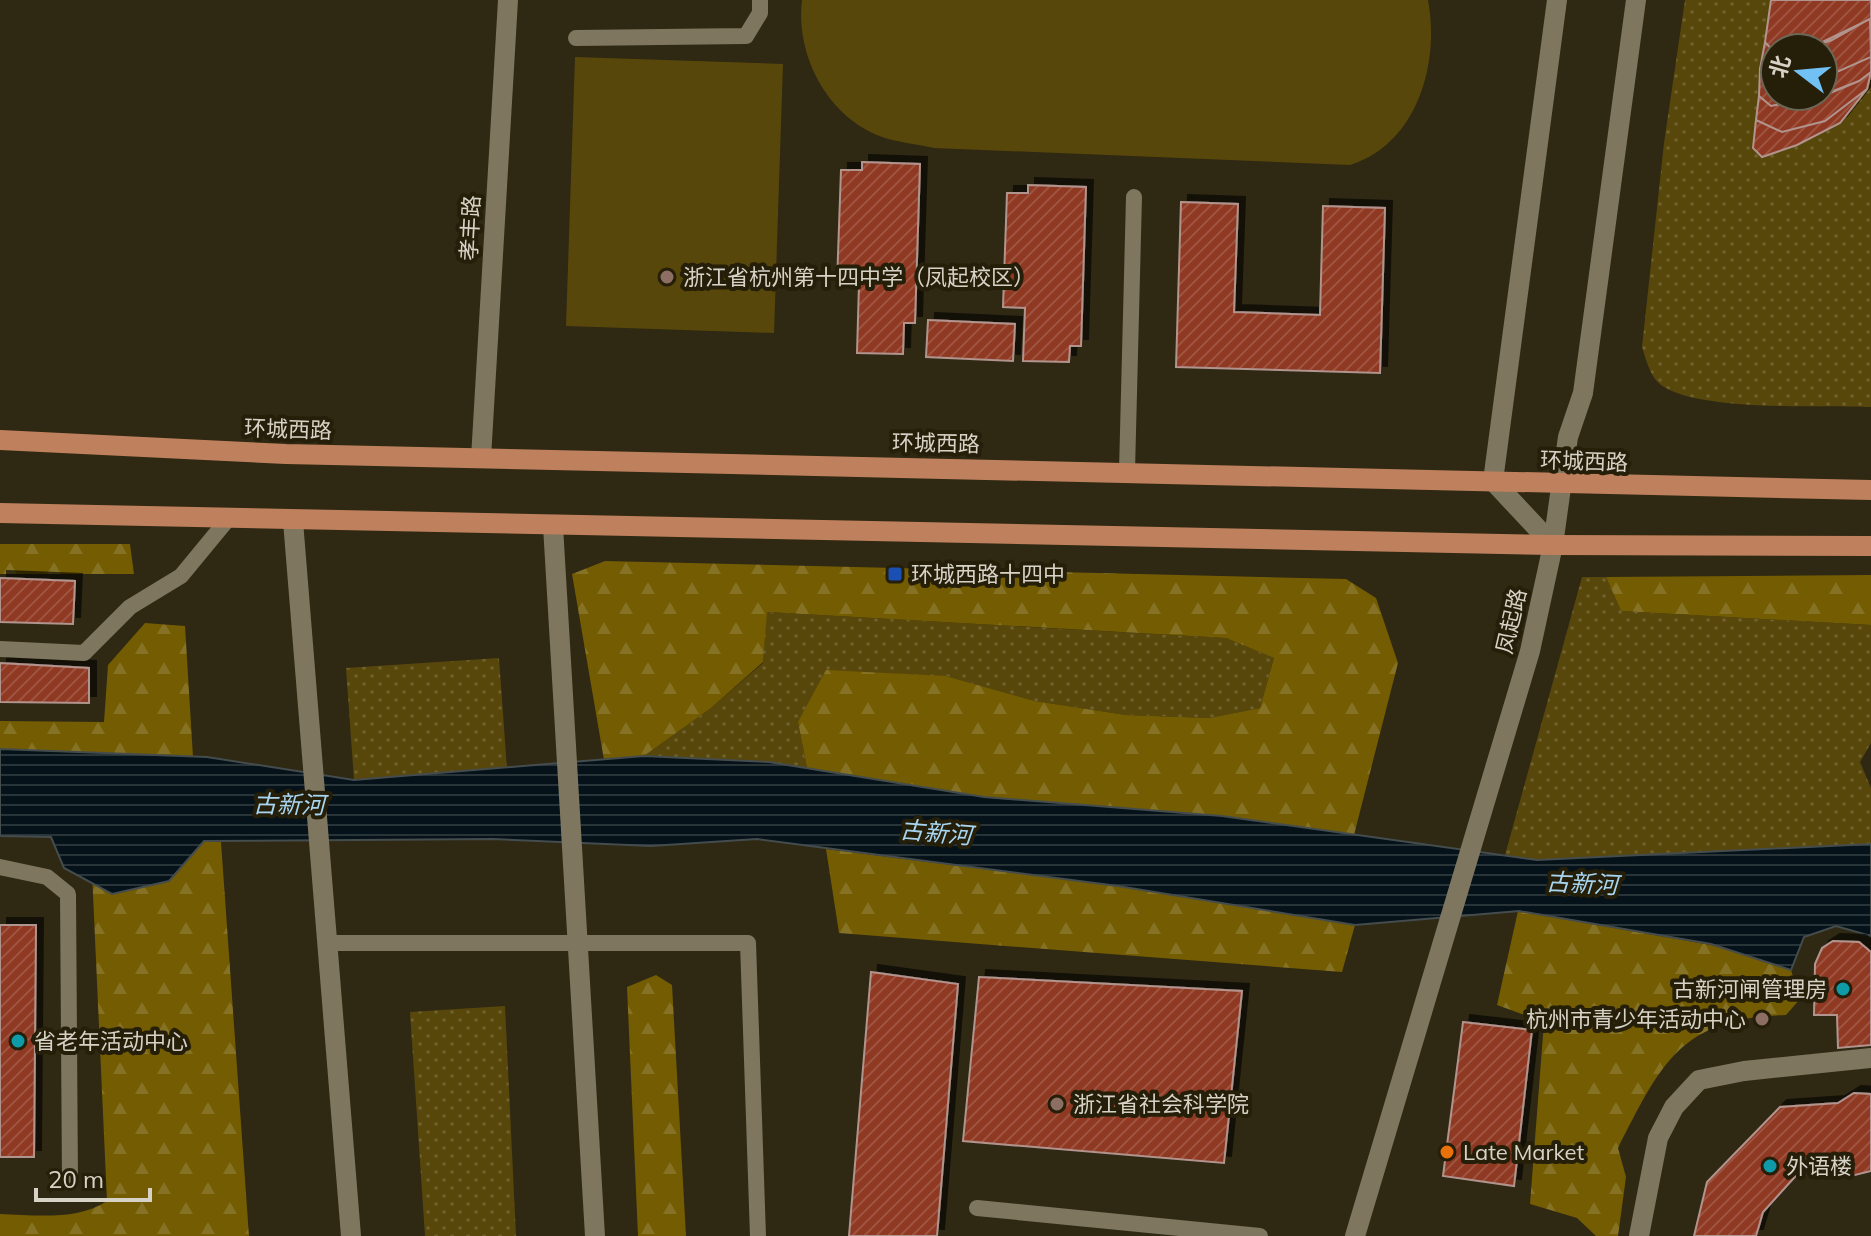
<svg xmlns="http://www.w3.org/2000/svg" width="1871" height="1236" font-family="Mulish,'Noto Sans SC',sans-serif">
<defs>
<pattern id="grass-dots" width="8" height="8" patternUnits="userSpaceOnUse" patternTransform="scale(2)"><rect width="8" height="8" fill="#58470b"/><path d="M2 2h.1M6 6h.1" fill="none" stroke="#6f612d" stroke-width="1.8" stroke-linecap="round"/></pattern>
<pattern id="forest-firs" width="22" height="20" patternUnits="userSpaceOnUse" patternTransform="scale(2)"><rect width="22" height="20" fill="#735c01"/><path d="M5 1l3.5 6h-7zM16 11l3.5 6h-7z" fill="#867225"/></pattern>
<pattern id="water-rules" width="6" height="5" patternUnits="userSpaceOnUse" patternTransform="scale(2)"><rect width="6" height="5" fill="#051219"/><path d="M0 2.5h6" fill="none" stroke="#293439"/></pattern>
<pattern id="building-hatch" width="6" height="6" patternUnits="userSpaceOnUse" patternTransform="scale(2)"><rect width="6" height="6" fill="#8f3823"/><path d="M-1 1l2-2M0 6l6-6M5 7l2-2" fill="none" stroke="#9e5441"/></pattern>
<filter id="shadow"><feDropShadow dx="7" dy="-7" stdDeviation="0" flood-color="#0009"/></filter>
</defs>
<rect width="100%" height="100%" fill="#2f2813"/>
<path fill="url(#grass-dots)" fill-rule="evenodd" d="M 1685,0 L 1871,0 L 1871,407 C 1822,405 1698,412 1661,385 C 1650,377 1646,359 1642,347 L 1664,143 ZM 1775,48 L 1823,48 L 1823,96 L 1775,96 Z
M 1582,577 L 1606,577 L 1621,611 L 1871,625 L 1871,743 L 1860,762 L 1871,788 L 1871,844 L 1537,860 L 1505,855 Z
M 766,612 L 1226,638 L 1274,658 L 1260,708 L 1209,718 L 1126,715 L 1035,701 L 946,676 L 798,722 L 807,768 L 769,762 L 644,756 L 711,708 L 763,663 Z
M 499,658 L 507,769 L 354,780 L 346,668 Z
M 505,1006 L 516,1236 L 425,1236 L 410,1012 Z"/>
<path fill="url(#forest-firs)" d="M 0,544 L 130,544 L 134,574 L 0,574 Z
M 605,561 L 1346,579 L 1376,598 L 1398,663 L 1354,835 L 1222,816 L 984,797 L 807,768 L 798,722 L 826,670 L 946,676 L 1035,701 L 1126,715 L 1209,718 L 1260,708 L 1274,658 L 1226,638 L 767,612 L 763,662 L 711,708 L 644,756 L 604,760 L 572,574 Z
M 1871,575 L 1871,625 L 1621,611 L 1606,577 Z
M 145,623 L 185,626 L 193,757 L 0,750 L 0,721 L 104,722 L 108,665 Z
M 103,841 L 221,842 L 249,1236 L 0,1236 L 0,1214 C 34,1215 78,1221 107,1201 L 91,851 Z
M 826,849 L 1118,886 L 1355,925 L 1342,972 L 839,933 Z
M 1518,911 L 1711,945 L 1791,970 L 1800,999 L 1786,1015 C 1681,1018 1662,1062 1618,1148 L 1626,1177 L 1618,1236 L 1596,1236 L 1577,1218 L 1530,1204 L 1544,1022 L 1497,1005 Z
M 656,975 L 672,985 L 686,1236 L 638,1236 L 627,987 Z"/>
<path fill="#58470b" d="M 802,0 L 1428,0 C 1440,64 1417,144 1350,165 L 934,148 C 918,144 901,143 885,138 C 829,120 795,56 802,0 Z
M 575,57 L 783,64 L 774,333 L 566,326 Z"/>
<path fill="url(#water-rules)" stroke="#444c4d" stroke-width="2" d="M 0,749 L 207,757 L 354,780 L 644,756 L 769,762 L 984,797 L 1222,816 L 1537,860 L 1871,844 L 1871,936 L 1836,926 L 1804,937 L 1791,970 L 1711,944 L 1519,911 L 1355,925 L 1118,886 L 757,839 L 651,846 L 493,839 L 204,841 L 169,881 L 112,894 L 64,868 L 51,837 L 0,836 Z"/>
<path fill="url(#building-hatch)" stroke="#b1948d" stroke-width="2" filter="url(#shadow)" d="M 1771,0 L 1871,0 L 1871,18 L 1832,40 L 1810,48 L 1775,48 L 1775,53 L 1765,42 Z
M 1870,19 L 1871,57 L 1823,78 L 1823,48 L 1810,48 Z
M 1765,42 L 1775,53 L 1775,80 L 1760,69 Z
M 1871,57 L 1871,72 L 1859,81 L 1823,95 L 1823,78 Z
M 1760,69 L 1775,80 L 1775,96 L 1818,96 L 1771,106 L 1759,96 Z
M 1871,72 L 1867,89 L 1825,121 L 1782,132 L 1756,120 L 1759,96 L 1771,106 L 1823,96 L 1859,81 Z
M 1867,89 L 1840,123 L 1797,145 L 1762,157 L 1753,148 L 1756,120 L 1782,132 L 1825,121 Z
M 862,162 L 920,164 L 915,323 L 904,323 L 903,354 L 857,353 L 859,284 L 837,283 L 841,170 L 862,170 Z
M 1028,185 L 1086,187 L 1081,346 L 1070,346 L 1069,362 L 1023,361 L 1025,308 L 1003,307 L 1007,193 L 1028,193 Z
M 1181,202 L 1238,204 L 1234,312 L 1320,315 L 1323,206 L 1385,208 L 1380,373 L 1176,367 Z
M 928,320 L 1015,324 L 1013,361 L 926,357 Z
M 0,578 L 75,581 L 73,624 L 0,622 Z
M 0,663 L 89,668 L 89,703 L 0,702 Z
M 0,925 L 36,925 L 34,1157 L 0,1157 Z
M 1833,941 L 1859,942 L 1871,952 L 1871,1045 L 1838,1048 L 1837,1015 L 1814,1015 L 1815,964 L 1822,948 Z
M 871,972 L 958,984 L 937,1236 L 849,1236 Z
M 979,977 L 1242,991 L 1224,1163 L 963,1141 Z
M 1463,1022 L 1532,1030 L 1514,1186 L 1443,1176 Z
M 1854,1093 L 1871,1094 L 1871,1171 L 1855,1175 L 1834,1162 L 1802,1169 L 1763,1212 L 1756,1236 L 1694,1236 L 1707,1182 L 1780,1107 L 1838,1103 Z"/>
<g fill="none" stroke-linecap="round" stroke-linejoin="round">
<path stroke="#7e765f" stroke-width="16" d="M 576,38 L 746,36 L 760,13 L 760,0
M 1127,471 L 1134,197
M 0,649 L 84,653 L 130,607 L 181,576 L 228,519
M 0,867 L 47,877 L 68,894 L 70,1181
M 326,943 L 748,943 L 758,1236
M 977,1208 L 1260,1236"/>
<path stroke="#7e765f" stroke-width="20" d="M 481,458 L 508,0
M 293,521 L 351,1236
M 553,526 L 595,1236
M 1639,1236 L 1658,1138 L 1674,1107 L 1699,1080 L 1744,1071 L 1871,1058"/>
<path stroke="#7e765f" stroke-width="20" d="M 1355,1236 L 1530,651 L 1553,545"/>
<path stroke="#7e765f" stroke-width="20" d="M 1553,545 L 1493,481 L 1557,0
M 1553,545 L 1568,437 L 1583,393 L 1636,0"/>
<path stroke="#bf805d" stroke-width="20" d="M 0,440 L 286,454 L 1871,490
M 0,513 L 1553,545 L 1871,546"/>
</g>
<g fill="#8d6e63" stroke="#251e09" stroke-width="3">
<circle cx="667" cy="277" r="8"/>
<circle cx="1762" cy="1019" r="8"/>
<circle cx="1057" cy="1104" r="8"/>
</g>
<rect fill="#1a4fb4" stroke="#251e09" stroke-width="3" x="887" y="566" width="16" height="16" rx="4"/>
<g fill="#0f9aa8" stroke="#251e09" stroke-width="3">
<circle cx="1843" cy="989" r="8"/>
<circle cx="18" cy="1041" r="8"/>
<circle cx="1770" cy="1166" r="8"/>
</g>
<circle fill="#e8710a" stroke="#251e09" stroke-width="3" cx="1447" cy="1152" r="8"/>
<g text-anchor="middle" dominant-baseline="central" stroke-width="8" stroke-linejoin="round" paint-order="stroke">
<g font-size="22" fill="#d7d2c6" stroke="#251e09">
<text transform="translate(470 228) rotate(-87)">孝丰路</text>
<text transform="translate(288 429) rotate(2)">环城西路</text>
<text transform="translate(936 443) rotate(1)">环城西路</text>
<text transform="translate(1584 461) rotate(2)">环城西路</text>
<text transform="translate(1511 621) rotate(-77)">凤起路</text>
</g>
<g font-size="22" fill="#d7d2c6" stroke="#251e09" text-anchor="start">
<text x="683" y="277">浙江省杭州第十四中学（凤起校区）</text>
<text x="911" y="574">环城西路十四中</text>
<text x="1827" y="989" text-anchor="end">古新河闸管理房</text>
<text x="1746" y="1019" text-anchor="end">杭州市青少年活动中心</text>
<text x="34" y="1041">省老年活动中心</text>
<text x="1073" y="1104">浙江省社会科学院</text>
<text x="1463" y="1152">Late Market</text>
<text x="1786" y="1166">外语楼</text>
</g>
<g font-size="24" font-style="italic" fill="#a7d5f0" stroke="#251e09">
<text transform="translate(289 804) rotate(1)">古新河</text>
<text transform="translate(936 832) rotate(5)">古新河</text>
<text transform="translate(1582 883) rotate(3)">古新河</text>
</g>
</g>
<g transform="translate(1799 72) rotate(286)"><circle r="38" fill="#251e09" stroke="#6c6655" stroke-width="2"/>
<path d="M0-6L14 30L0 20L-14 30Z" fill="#72c1f5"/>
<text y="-12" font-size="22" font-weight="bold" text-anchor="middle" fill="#d7d2c6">北</text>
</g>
<path d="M36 1188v12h114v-12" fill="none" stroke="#d7d2c6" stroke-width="4"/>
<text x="48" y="1188" font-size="24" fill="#d7d2c6" stroke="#251e09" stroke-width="6" paint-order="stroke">20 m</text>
</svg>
